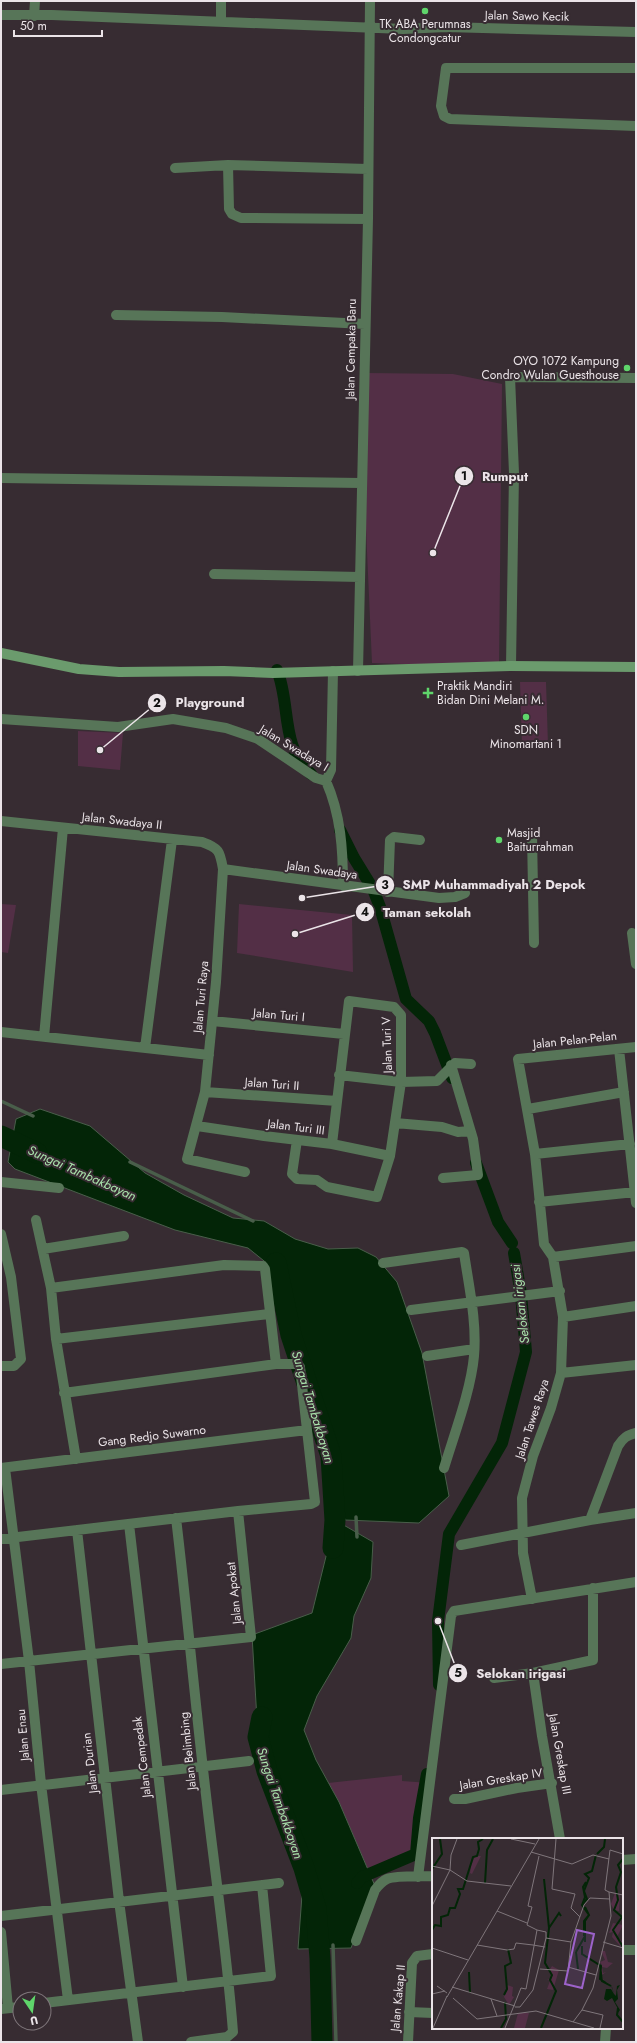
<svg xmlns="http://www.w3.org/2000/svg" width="637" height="2043" font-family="Jost,sans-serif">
<rect width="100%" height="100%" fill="#372c32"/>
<path fill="#532f46" d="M 367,373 L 453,374 L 502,384 L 499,667 L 372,663 L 364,485 Z
M 520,682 L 546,682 L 548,745 L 522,746 Z
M 78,731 L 123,733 L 120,770 L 78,766 Z
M 1,904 L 16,905 L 8,953 L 1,952 Z
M 239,904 L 352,915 L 353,972 L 237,953 Z
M 402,1775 L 402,1781 L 430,1783 L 421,1850 L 368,1869 L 328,1783 Z"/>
<path fill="#032507" stroke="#495e4a" d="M 40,1109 L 90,1126 L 145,1173 L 184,1195 L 233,1218 L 264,1221 L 295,1239 L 328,1249 L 358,1248 L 376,1257 L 397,1282 L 422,1353 L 449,1496 L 419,1523 L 345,1520 L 307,1362 L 274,1269 L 248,1248 L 175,1230 L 15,1169 L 8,1162 L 16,1119 Z
M 335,1520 L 373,1542 L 371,1578 L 354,1616 L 351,1638 L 317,1696 L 304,1730 L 316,1760 L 339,1802 L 375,1886 L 351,1948 L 298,1949 L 304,1868 L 267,1771 L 258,1737 L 252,1635 L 312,1613 Z"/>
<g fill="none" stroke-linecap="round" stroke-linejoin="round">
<path stroke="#495e4a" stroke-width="3.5" d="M 1,1101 L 33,1116
M 130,1162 L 253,1221
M 356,1517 L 357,1537
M 333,1945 L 336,2042"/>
<path stroke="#032507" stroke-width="12" d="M 277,670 C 291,704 280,747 311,774
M 340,830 L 354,858 L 373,889 L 380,907 L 406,999 L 429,1021 L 435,1033 L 452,1078
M 476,1163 L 498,1222 L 512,1243
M 439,1685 L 438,1621 L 449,1534 L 502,1443 L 526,1352 L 521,1294 L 514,1253
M 357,1883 L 362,1877 L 416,1854 L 419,1818 L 427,1774"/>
<path stroke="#032507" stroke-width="21" d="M 1,1136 L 37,1153
M 276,1263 L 291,1335 L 331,1456 L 335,1520 L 333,1548
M 262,1717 L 258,1737 L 267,1771 L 304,1868 L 316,1909 L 320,1958 L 322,2042"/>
<path stroke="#577558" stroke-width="10" d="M 221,1 L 221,21
M 1,15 L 52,15 L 403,29 L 446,27 L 636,32
M 34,16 L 35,1
M 636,68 L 446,68 L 441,106 L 444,116 L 450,119 L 636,126
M 228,165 L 229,209 L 232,214 L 241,218 L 368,219
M 175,168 L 228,165 L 368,169
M 116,315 L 222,317 L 365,324
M 1,478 L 361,483
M 214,574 L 360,577
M 511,666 L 514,473 L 510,377 L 636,378
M 358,671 L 368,219 L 370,1
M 1,719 L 118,727 L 173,719 L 226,728 L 258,739 L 316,778 L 326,781 C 341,815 343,850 343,886
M 326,781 L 331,770 L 333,671
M 1,821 L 202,842 C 219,848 220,851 223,869 L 216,982 L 205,1092 L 187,1159 L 245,1172
M 532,835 L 534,943
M 223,869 L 439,898 L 455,897 L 465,893
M 388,892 L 390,840 L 394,837 L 420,840
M 632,933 L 636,964
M 212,1021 L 344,1034
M 1,1032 L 209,1055
M 44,1037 L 63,828
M 145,1048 L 172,840
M 619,1049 L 636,1203
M 339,1075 L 401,1082 L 437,1081 L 455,1063 L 471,1064
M 205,1092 L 337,1101
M 528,1109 L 624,1092
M 395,1123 L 442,1127 L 458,1132 L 470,1131
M 197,1126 L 264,1136 L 332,1144 L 390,1156
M 297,1140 L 292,1174 L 297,1179 L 317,1180 L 327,1187 L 377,1197 L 390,1156 L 401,1082 L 401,1015 L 394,1007 L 349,1001 L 332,1144
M 535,1154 L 630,1144
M 443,1178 L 478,1175 L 473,1139 L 451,1065
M 1,1182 L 59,1188
M 539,1202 L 635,1192
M 36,1220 L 51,1288 L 56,1339 L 76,1459
M 1,1234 L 11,1277 L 21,1359 L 14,1366 L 1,1366
M 43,1249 L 124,1236
M 553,1257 L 636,1246
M 383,1263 L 462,1252 L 464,1253 C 469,1287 477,1322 474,1356 C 471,1390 454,1435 444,1468
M 411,1310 L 560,1291
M 563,1317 L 636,1306
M 56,1339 L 269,1314
M 427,1356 L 474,1349
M 561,1373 L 636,1365
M 64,1393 L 276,1364
M 1,1468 L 307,1430
M 5,1468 L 29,1661 L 41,1784 L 68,2000
M 176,1518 C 187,1610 195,1703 206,1795 C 215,1874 227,1952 233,2032 L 227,2037 L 191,2042
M 590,1520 L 618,1446 C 623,1438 627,1435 636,1433
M 129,1524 L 183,1987
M 77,1530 L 119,1901 L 138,2042
M 1,1539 L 238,1511 L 311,1504 L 315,1502 L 300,1367 L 297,1364 L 276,1364 L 265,1269 L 263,1266 L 224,1265 L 51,1288
M 461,1545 L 590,1520 L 636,1513
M 532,1599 L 523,1553 L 522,1498 L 533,1456 L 551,1408 L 561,1373 L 563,1317 L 553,1257 L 544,1244 L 535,1154 L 518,1059 L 636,1047
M 1,1664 L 251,1637 L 238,1511
M 533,1673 L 542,1736 L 560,1839
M 494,1678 L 533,1673 L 593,1660 L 593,1588
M 1,1790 L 249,1761
M 454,1799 L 465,1799 L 517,1788 L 552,1783
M 622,1860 L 636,1859
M 418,1877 L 451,1616 L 454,1611 L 636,1582
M 1,1916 L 279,1883
M 1,1932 L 8,2008
M 356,1941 L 375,1890 C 378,1886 382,1881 387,1879 C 398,1875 420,1877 433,1876
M 622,1950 L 636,1950
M 44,2003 L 271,1976 L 262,1885
M 1,2009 L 20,2007
M 409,2012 L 433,2013
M 408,2042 L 412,1963 L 417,1956 L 433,1954
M 605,2042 L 606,2028"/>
<path stroke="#6b9b6d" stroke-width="10" d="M 1,653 L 79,669 L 119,672 L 224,671 L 273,673 L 511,666 L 636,667"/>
</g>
<g fill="#5fd56b" stroke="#372c32" stroke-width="1.5">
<circle cx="425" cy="11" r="4"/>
<circle cx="627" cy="368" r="4"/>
<path d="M426 687h4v4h4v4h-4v4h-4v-4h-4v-4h4z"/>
<circle cx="526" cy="717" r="4"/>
<circle cx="499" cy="840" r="4"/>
</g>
<g text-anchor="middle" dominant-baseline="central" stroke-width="4" stroke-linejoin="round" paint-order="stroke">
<g font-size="12" fill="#ebe4e8" stroke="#372c32">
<text transform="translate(527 16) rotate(1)">Jalan Sawo Kecik</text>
<text transform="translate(351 349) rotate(-89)">Jalan Cempaka Baru</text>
<text transform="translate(294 748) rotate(31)">Jalan Swadaya I</text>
<text transform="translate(122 821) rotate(6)">Jalan Swadaya II</text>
<text transform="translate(322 870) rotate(8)">Jalan Swadaya</text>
<text transform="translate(201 997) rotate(-85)">Jalan Turi Raya</text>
<text transform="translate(279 1015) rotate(5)">Jalan Turi I</text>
<text transform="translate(575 1040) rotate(-6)">Jalan Pelan-Pelan</text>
<text transform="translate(387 1045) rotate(-92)">Jalan Turi V</text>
<text transform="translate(272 1084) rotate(4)">Jalan Turi II</text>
<text transform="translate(296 1127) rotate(7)">Jalan Turi III</text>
<text transform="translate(532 1419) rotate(-72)">Jalan Tawes Raya</text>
<text transform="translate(152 1436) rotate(-7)">Gang Redjo Suwarno</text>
<text transform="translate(234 1593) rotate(-96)">Jalan Apokat</text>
<text transform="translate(23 1735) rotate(-95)">Jalan Enau</text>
<text transform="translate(188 1751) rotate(-96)">Jalan Belimbing</text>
<text transform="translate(560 1754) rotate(80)">Jalan Greskap III</text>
<text transform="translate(142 1757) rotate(-97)">Jalan Cempedak</text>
<text transform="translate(90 1763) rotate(-97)">Jalan Durian</text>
<text transform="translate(501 1779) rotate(-9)">Jalan Greskap IV</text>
<text transform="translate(398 1998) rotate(-85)">Jalan Kakap II</text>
</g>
<g font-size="12" fill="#ebe4e8" stroke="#372c32">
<text x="425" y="24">TK ABA Perumnas<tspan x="425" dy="14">Condongcatur</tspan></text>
<text x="619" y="361" text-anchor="end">OYO 1072 Kampung<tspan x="619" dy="14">Condro Wulan Guesthouse</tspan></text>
<text x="437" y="686" text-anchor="start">Praktik Mandiri<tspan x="437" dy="14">Bidan Dini Melani M.</tspan></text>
<text x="526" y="730">SDN<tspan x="526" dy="14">Minomartani 1</tspan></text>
<text x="507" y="833" text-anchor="start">Masjid<tspan x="507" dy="14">Baiturrahman</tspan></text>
</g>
<g font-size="13" font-style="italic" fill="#aae3ac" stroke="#372c32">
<text transform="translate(82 1173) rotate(24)">Sungai Tambakbayan</text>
<text transform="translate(520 1304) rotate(-97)">Selokan irigasi</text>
<text transform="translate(313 1407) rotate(73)">Sungai Tambakbayan</text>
<text transform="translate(280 1803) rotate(71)">Sungai Tambakbayan</text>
</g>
</g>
<g transform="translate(432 1838)">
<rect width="191" height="191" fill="#372c32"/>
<path d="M 43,18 L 49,18 L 40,36 L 38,35 L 39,28 ZM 183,55 L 188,57 L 187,73 L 182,72 L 179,66 ZM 181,85 L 191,87 L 185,99 L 191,104 L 189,109 L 180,99 L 181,94 L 177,95 ZM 169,113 L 173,113 L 176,124 L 181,125 L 175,130 L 170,129 L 171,135 L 174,134 L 170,137 L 172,144 L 168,138 L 168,128 L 170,127 L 168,124 L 173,122 ZM 120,128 L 127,132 L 121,152 L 115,151 L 118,143 L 115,141 L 119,142 L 120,137 L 117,133 ZM 75,147 L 81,149 L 80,158 L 82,159 L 77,167 L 72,159 ZM 86,175 L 97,175 L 93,190 L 82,190 Z" fill="#532f46"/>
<path d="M 179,147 L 180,149 L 182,156 L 184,158 L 185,148 L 188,147 L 185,152 L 186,161 L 183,164 L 188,172 L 185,176 L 186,171 L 180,160 L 175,163 L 172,161 L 174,151 L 179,151 L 182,156 Z" fill="#032507"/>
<path fill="none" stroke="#032507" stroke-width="2" d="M 165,16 L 172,9 L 173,1M 191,21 L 186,27 L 189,34 L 184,49 L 186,62 L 182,72 L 190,79 L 181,92 L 191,109M 0,31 L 10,16 L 8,1M 112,41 L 117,90 L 127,75 L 129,78M 53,45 L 55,12 L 61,1M 150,67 L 153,59 L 151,49 L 154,44M 0,92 L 3,87 L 9,88 L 9,79 L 16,77 L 18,70 L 23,70 L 28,56 L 26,51 L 31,51 L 41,19 L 45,18 L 47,11 L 46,4 L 51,1M 152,98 L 152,83 L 157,77 L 153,69M 153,104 L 153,83 L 157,77 L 150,67 L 155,61 L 152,53 L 157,40 L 153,36 L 160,33 L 164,17M 150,108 L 150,116 L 169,128 L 168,141 L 174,145M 191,111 L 191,126M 144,114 L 153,98M 144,114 L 146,131M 168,127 L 170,143 L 179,148M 37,134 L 38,155M 72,157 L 75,151 L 73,128 L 79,125 L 76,111M 186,170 L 185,177 L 191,184M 69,190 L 74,181 L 73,164M 109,190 L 124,153 L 118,142 L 120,137 L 113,125 L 117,90"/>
<path fill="none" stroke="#7f767b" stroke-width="1" d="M 79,1 L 103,6M 124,1 L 120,51 L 143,56 L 139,70 L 148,79M 99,14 L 140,26 L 161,17 L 177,21M 0,28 L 18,32 L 35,43 L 79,48M 177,54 L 191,57M 0,68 L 18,32 L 19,17 L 25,1M 65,73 L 95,85M 105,92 L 114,94 L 114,100M 171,104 L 191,110M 45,107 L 75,112 L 82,111 L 84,105 L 101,107M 101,107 L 113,109M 0,110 L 36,122M 136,129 L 164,137M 108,131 L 136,133 L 139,104 L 152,67 L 158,60 L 178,61M 5,148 L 15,155M 20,149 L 83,168M 0,156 L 13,153M 15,159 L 107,1M 21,160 L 45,181 L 104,173 L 162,190M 59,161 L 65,178M 83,169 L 88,169 L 101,152 L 114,100 L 139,104M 141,184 L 150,172M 1,190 L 15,158M 73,190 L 89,150 L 94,151 L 105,92 L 95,87 L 100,69 L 96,68 L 107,18M 168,190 L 171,177 L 150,172 L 161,150 L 179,78 L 177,54 L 173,52 L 178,12 L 191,16"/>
<path fill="#9d63cb" fill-opacity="0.15" stroke="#9d63cb" stroke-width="2" d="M 145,92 L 162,96 L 150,150 L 133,146 Z"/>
<rect width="191" height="191" fill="none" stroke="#ebe4e8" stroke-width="2"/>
</g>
<path fill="none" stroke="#ebe4e8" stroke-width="1.5" d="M433 553L464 476M100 750L157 703M302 898L385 885M295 934L365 912M438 1621L458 1673"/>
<g fill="#ebe4e8" stroke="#372c32" stroke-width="1.5">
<circle cx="433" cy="553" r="4"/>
<circle cx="100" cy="750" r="4"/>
<circle cx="302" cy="898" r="4"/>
<circle cx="295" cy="934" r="4"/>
<circle cx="438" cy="1621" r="4"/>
<circle cx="464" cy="476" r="10"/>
<circle cx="157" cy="703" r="10"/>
<circle cx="385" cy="885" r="10"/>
<circle cx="365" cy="912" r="10"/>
<circle cx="458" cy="1673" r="10"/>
</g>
<g font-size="12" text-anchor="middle" font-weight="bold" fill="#111">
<text x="464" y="480">1</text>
<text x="157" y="707">2</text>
<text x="385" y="889">3</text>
<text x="365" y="916">4</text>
<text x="458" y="1677">5</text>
</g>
<g font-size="13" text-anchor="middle" font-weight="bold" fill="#ebe4e8" stroke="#372c32" stroke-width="4" stroke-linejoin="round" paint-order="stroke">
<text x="505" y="481">Rumput</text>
<text x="210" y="707">Playground</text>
<text x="494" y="889">SMP Muhammadiyah 2 Depok</text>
<text x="427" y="917">Taman sekolah</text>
<text x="521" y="1678">Selokan irigasi</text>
</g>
<rect width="637" height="2043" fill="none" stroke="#ebe4e8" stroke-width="4"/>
<g transform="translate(32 2011) rotate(167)"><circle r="19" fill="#372c32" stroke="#7f767b"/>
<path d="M0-3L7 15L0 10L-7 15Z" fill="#5fd56b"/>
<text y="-6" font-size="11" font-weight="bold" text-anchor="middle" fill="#ebe4e8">U</text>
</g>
<path d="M14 30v6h88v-6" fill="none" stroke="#ebe4e8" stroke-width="2"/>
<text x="20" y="30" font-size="12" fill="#ebe4e8" stroke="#372c32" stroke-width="3" paint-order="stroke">50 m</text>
</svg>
